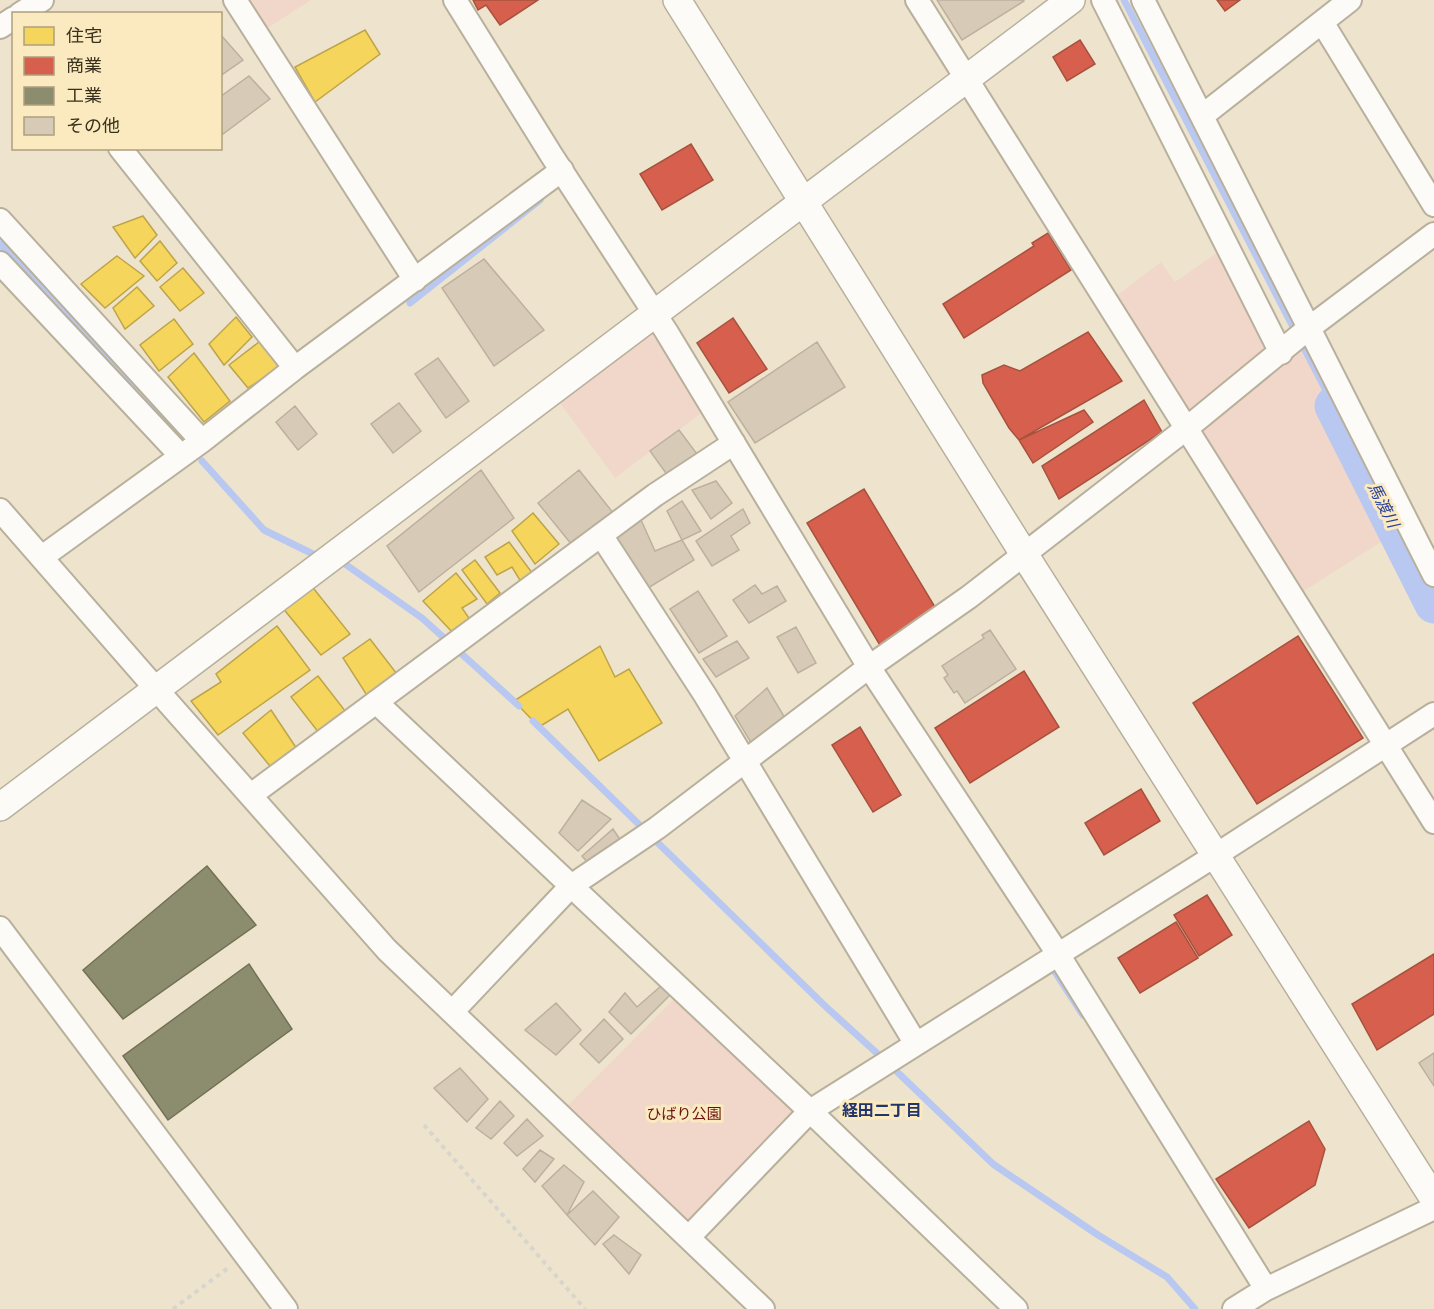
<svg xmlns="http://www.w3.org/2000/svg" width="1434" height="1309" font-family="'PT Sans','Noto Sans JP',sans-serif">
<rect width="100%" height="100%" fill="#eee4cd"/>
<path fill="#f1d7c9" d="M 247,0 L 311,0 L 266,29 Z
M 1227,246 L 1280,350 L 1299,338 L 1392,535 L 1296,596 L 1116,296 L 1161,262 L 1175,282 Z
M 648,324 L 704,411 L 615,478 L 554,395 Z
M 682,991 L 810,1111 L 689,1237 L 560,1113 Z"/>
<path fill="#f6d55c" stroke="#bda449" stroke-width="1.5" d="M 365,30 L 380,54 L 315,102 L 295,67 Z
M 143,216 L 157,235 L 135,258 L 113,227 Z
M 160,241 L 177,263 L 157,281 L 140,261 Z
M 117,256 L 144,276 L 105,308 L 81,284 Z
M 183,268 L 204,293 L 180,311 L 160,287 Z
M 137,287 L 154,306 L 125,329 L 113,308 Z
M 236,317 L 252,337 L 224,365 L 209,344 Z
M 174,319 L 193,344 L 159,371 L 140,345 Z
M 259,342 L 282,366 L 248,388 L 229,365 Z
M 194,353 L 230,401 L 204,422 L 168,377 Z
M 533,513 L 559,544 L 535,564 L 512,531 Z
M 509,542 L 533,574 L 521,582 L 512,567 L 497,575 L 485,557 Z
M 475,560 L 500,593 L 487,604 L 462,570 Z
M 456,573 L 477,599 L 462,608 L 471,621 L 454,634 L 423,601 Z
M 310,584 L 350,634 L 321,655 L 282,607 Z
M 277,626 L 310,670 L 218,735 L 191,701 L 221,682 L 216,674 Z
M 370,639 L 397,674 L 368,697 L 343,658 Z
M 600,646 L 615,677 L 629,669 L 662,723 L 599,761 L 568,709 L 539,727 L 514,701 Z
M 318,676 L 346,712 L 319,733 L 291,697 Z
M 271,710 L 297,749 L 274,771 L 243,733 Z"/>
<path fill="#d6604d" stroke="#a7523e" stroke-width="1.5" d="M 473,0 L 538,0 L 500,25 L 486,5 L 478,10 Z
M 1217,0 L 1240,0 L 1225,11 Z
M 1080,40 L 1095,64 L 1067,81 L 1053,57 Z
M 691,144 L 713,180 L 662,210 L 640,174 Z
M 1048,233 L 1071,270 L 964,338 L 943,304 L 1034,246 L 1032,243 Z
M 733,318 L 767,369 L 729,393 L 697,343 Z
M 1088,332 L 1122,381 L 1019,440 L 1009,428 L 983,383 L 982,375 L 1004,365 L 1020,371 Z
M 1144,400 L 1162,432 L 1059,499 L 1042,466 Z
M 1084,410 L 1093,422 L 1033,463 L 1019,440 Z
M 864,489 L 944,622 L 887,657 L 807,523 Z
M 1298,636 L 1363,738 L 1257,804 L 1193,703 Z
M 1024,671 L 1059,727 L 970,783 L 935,728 Z
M 860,727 L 901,795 L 873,812 L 832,745 Z
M 1141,789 L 1160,821 L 1104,855 L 1085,823 Z
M 1207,895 L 1232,935 L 1199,956 L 1174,915 Z
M 1176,922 L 1198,958 L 1140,993 L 1118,958 Z
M 1434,954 L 1434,1014 L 1377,1050 L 1352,1004 Z
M 1309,1121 L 1325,1149 L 1315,1185 L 1249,1228 L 1216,1179 Z"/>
<path fill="#8c8c6e" stroke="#737155" stroke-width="1.5" d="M 207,866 L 256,925 L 123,1019 L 83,970 Z
M 249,964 L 292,1029 L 168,1120 L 123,1056 Z"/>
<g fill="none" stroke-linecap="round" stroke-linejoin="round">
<path stroke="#b9c8f0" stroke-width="7" d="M 1124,0 L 1334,406
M 0,244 L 185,441
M 410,303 L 540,200
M 202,461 L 264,530 L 315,555
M 345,564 L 422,618 L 519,706
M 533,721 L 824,1005 L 891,1066 L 993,1164 L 1098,1235 L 1167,1277 L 1195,1309
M 1050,964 L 1083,1015"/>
<path stroke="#b9c8f0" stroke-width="39" d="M 1334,406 L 1434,604"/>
</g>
<path fill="#d7cbb8" stroke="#bcb09e" stroke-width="1.5" d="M 937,0 L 1023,0 L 1024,1 L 962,40 Z
M 220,34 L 243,60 L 220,76 Z
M 249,76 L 270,99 L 223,134 L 220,131 L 220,97 Z
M 484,259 L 544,330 L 494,366 L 442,288 Z
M 817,342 L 845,387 L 755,443 L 728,402 Z
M 438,358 L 469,401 L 446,418 L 415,374 Z
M 399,403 L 421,431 L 393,453 L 371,424 Z
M 295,406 L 317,434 L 298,450 L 276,422 Z
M 679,430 L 697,454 L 668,476 L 650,451 Z
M 481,470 L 514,518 L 419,592 L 387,546 Z
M 579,470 L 614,514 L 572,545 L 538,503 Z
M 716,481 L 732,503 L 711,519 L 692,490 Z
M 682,501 L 701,531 L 682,540 L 667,511 Z
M 743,509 L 750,523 L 731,536 L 739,550 L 712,566 L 696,541 Z
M 641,520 L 655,551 L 682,540 L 694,560 L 648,588 L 613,538 Z
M 755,585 L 762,594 L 777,586 L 786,601 L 749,623 L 733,600 Z
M 698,591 L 727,636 L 699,653 L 670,609 Z
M 796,627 L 816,663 L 798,673 L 777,637 Z
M 990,630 L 1016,669 L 965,703 L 957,691 L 954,693 L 944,678 L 948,675 L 942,666 L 984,638 L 982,635 Z
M 737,641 L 749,658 L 716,677 L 703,659 Z
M 767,688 L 788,723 L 753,746 L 735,716 Z
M 582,800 L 611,819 L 578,851 L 559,833 Z
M 613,829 L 625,847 L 598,874 L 582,856 Z
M 661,986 L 670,995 L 631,1034 L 609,1012 L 625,993 L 637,1007 Z
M 556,1003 L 581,1030 L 556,1055 L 525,1030 Z
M 604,1019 L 623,1039 L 599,1063 L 580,1044 Z
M 1434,1053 L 1434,1086 L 1419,1063 Z
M 460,1068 L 488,1099 L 467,1122 L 434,1088 Z
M 500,1101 L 514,1116 L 491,1139 L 476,1128 Z
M 527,1119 L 543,1136 L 517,1156 L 504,1143 Z
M 540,1150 L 554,1159 L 535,1182 L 523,1169 Z
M 564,1165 L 584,1182 L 567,1215 L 542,1186 Z
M 593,1191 L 619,1217 L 595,1245 L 567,1215 Z
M 614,1235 L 641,1255 L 629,1274 L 603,1244 Z"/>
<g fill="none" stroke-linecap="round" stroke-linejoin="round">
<defs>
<path id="minor" d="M 235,0 L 415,280
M 455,0 L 552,156 L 666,331 L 869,667 L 1058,954 L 1266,1289
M 917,0 L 1434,822
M 1103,0 L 1281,353
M 1143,0 L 1434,575
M 20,14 L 42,0
M 1322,22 L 1434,205
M 0,27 L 14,18
M 1202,116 L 1350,0
M 120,148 L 295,368
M 0,220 L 202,441
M 0,263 L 181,456
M 0,510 L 157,690 L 387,950 L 763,1309
M 601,535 L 705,695 L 916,1044
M 42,557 L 202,441 L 295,368 L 562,170
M 376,702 L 810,1111 L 1016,1309
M 251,795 L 655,495 L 734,443
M 0,928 L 286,1309
M 453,1011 L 571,886 L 657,828 L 869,667 L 969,597 L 1187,428 L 1309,328 L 1434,234
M 689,1237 L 810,1111 L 1216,855 L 1434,714
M 1234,1309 L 1266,1289 L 1434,1208"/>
<path id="tertiary" d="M 677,0 L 1024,554 L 1434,1199
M 0,807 L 1071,0"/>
</defs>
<use href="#minor" stroke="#b8b09c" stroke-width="26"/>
<use href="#tertiary" stroke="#b8b09c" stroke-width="30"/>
<path stroke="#d8d5cd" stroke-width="4" stroke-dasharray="4.5 4.5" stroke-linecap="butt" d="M 424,1125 L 585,1309
M 173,1309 L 228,1268"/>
<use href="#minor" stroke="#fcfbf8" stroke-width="22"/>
<use href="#tertiary" stroke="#fcfbf8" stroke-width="27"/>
</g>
<g text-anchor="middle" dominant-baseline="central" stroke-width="6" stroke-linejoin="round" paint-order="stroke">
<g font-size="15" fill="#6b100e" stroke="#fbeac0">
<text x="684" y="1113">ひばり公園</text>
</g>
<g font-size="16" font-style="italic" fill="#28419f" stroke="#fbeac0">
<text transform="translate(1384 505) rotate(63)">馬渡川</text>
</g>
<g font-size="16" font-weight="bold" fill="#22346c" stroke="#fbeac0">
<text x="882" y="1110">経田二丁目</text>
</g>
</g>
<rect x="12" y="12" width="210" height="138" fill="#fbeac0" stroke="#ada07e" stroke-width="1.5"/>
<rect x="24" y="27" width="30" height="18" fill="#f6d55c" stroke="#ada07e" stroke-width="1.5"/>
<text x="66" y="42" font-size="18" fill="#39311c">住宅</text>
<rect x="24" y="57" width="30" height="18" fill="#d6604d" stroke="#ada07e" stroke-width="1.5"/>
<text x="66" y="72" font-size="18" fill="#39311c">商業</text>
<rect x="24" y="87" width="30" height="18" fill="#8c8c6e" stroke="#ada07e" stroke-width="1.5"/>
<text x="66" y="102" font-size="18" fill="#39311c">工業</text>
<rect x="24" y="117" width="30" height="18" fill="#d7cbb8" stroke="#ada07e" stroke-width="1.5"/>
<text x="66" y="132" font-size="18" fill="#39311c">その他</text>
</svg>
